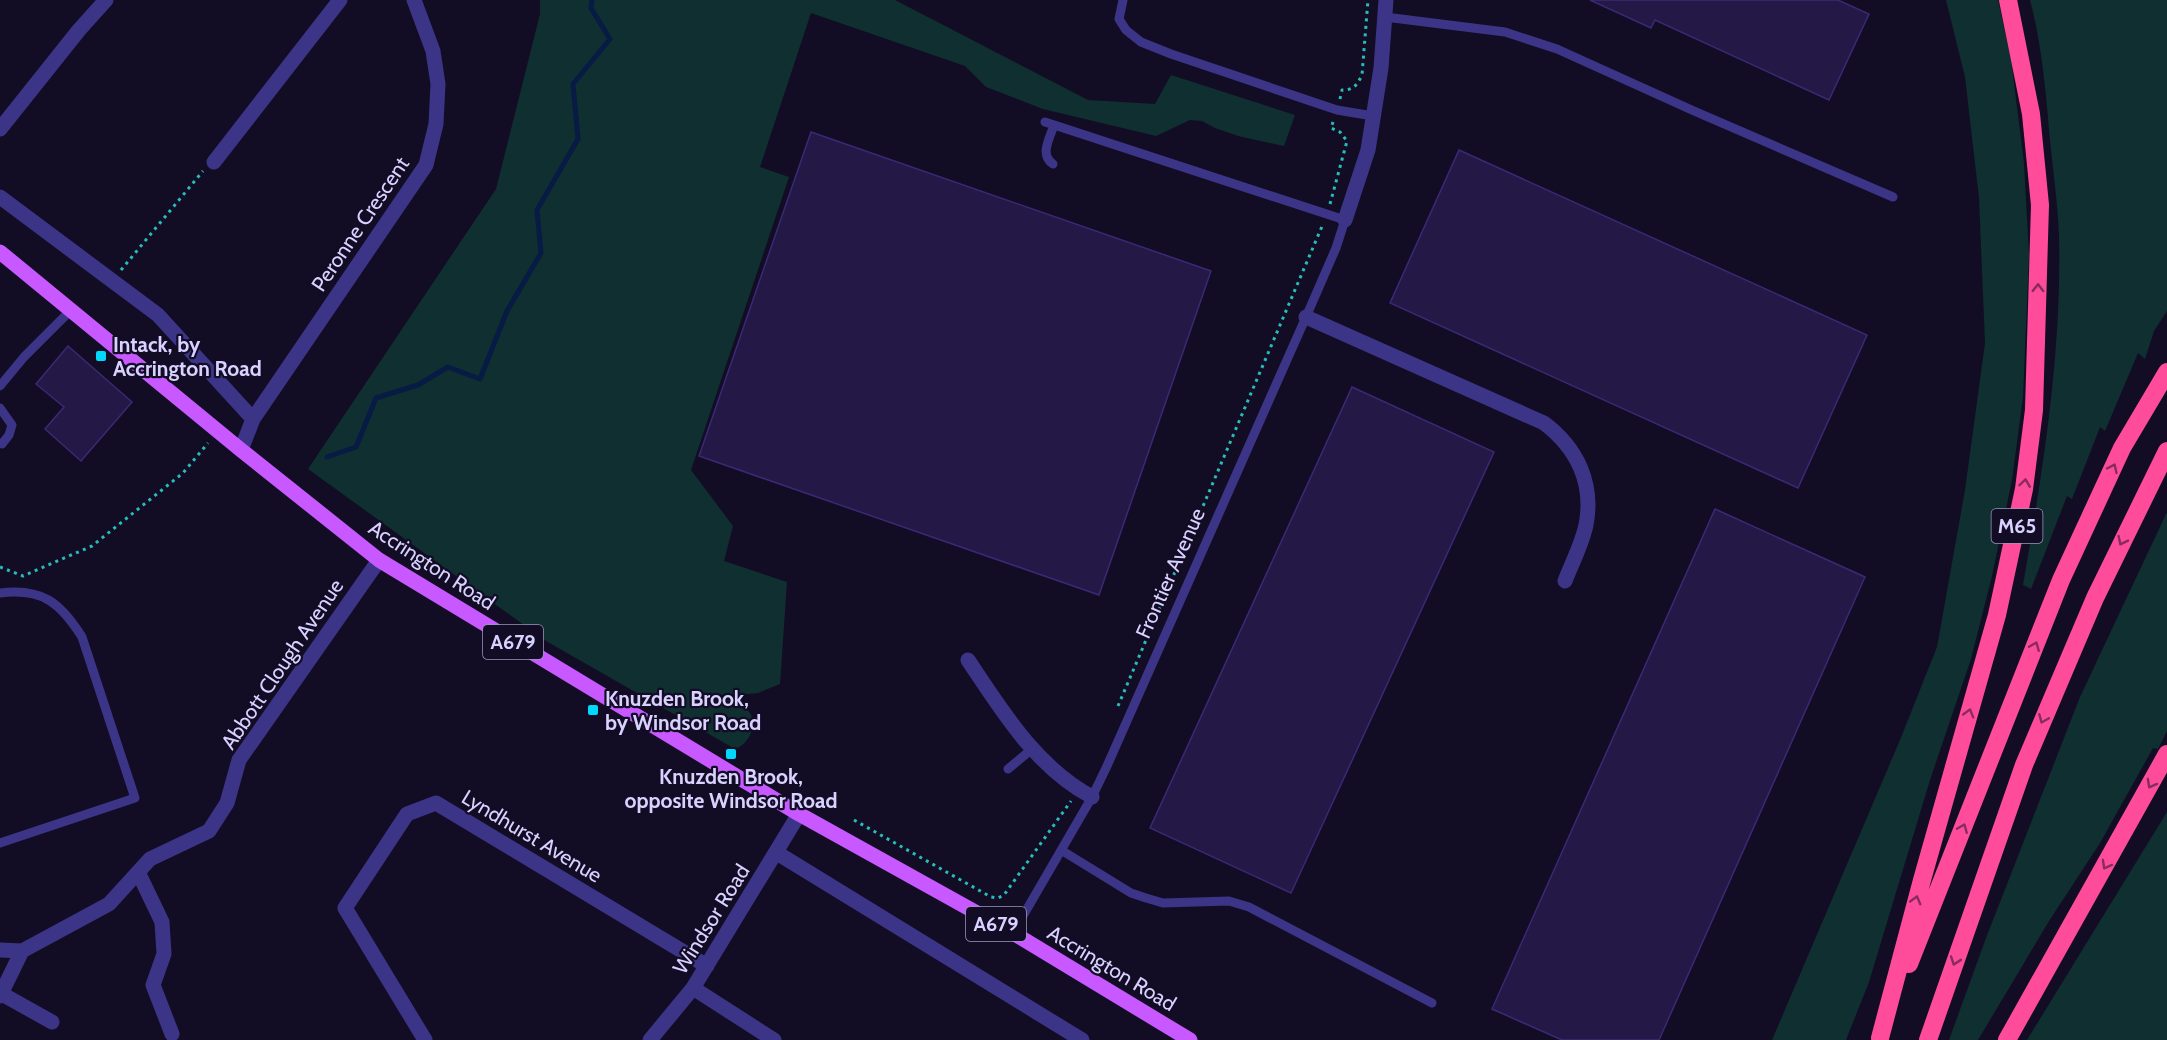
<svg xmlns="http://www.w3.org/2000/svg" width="2167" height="1040" font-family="Cabin,sans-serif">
<rect width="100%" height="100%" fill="#120d25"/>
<path fill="#102f30" d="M 540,0 L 895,0 L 1088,100 L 1155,104 L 1171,75 L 1295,115 L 1284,146 L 1238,136 L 1215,128 L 1202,121 L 1190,120 L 1156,136 L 1043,109 L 986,87 L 965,66 L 811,13 L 760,167 L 789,177 L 691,470 L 733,526 L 724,561 L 787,582 L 780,684 L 758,693 L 737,695 L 734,703 C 740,706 746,708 750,713 C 758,726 748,745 735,749 L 546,641 L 308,469 L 496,189 L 540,14 Z
M 1946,0 L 1998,0 L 2011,59 L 2024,163 L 2029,256 L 2023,397 L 2012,480 L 1992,576 L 1971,659 L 1930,780 L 1869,982 L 1846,1040 L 1772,1040 L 1900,740 L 1937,647 L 1965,490 L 1985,343 L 1979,198 L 1965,77 Z
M 2030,0 L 2167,0 L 2167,311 L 2154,331 L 2145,359 L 2138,353 L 2105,431 L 2100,427 L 2072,499 L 2067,496 L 2031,589 L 2023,585 C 2043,470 2062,353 2059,236 C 2058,204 2053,172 2050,140 C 2046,94 2042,45 2030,0 Z
M 2167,512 L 2167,731 L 2158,749 L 2153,748 L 2100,843 L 2049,921 L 1978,1040 L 1949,1040 L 1986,938 L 2080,697 Z
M 2167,812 L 2167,1040 L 2027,1040 Z"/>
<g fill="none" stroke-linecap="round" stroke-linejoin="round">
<path stroke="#071b45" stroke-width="5" d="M 327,457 L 356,447 L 376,398 L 418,385 L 448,367 L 480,379 L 507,311 L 541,253 L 537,210 L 578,139 L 573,84 L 610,39 L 591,8 L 592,0"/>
</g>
<path fill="#241847" stroke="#3b2975" stroke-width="1.5" d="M 1590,0 L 1838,0 L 1869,14 L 1829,100 L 1655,20 L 1651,28 Z
M 811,132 L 1211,271 L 1099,595 L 699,456 Z
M 1459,150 L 1867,335 L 1798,488 L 1390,303 Z
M 68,346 L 132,402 L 81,461 L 45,429 L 64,407 L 36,384 Z
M 1352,387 L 1494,452 L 1291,893 L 1150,828 Z
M 1715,509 L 1865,577 L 1659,1040 L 1562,1040 L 1492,1009 Z"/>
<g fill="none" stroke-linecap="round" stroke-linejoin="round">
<path stroke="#28bdba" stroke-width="3" stroke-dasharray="3 4.5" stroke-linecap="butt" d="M 1340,99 L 1342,90 C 1354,90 1357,85 1362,75 L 1368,0
M 1330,204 L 1347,141 L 1340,132 L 1331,128 L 1333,122
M 121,270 L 203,171
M 0,567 L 23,576 L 92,546 L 183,473 L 208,443
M 1118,706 L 1323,224
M 854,820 L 991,897 L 998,898 L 1004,895 L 1071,801"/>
<path stroke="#3c3587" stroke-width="9" d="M 1123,0 L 1119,19 L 1126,30 L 1141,42 L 1171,54 L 1337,110 L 1373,116
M 1385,17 L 1505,32 L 1557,49 L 1694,111 L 1893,197
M 1053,164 C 1039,155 1050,138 1054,125
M 0,386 L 24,357 L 70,311
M 0,408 L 12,425 L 9,435 L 2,444
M 0,593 C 42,588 60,602 82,637 L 135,798 L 0,843
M 1008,769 L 1032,749
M 1061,850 L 1131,893 L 1146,898 L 1163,903 L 1229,901 L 1249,907 L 1432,1003
M 1013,933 L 1092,797 L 1107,766 L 1306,317 L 1336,248 L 1345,220 L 1045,122"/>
<path stroke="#3c3587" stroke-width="15" d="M 0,129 L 79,30 L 106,0
M 214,162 L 340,0
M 0,197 L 158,315 L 253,419
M 1345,220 L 1368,150 L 1381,68 L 1386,0
M 1306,317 L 1544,423 C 1577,448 1594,483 1586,525 C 1582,544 1572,563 1565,581
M 241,450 L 253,419 L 426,165 L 436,124 L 438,84 L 433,51 L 414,0
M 968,660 C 1002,711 1036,767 1092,797
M 777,853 L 1082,1040
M 138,872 L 162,922 L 164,954 L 153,985 L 172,1034
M 0,950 L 22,951 L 109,904 L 150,859 L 209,831 L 227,803 L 239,760 L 379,560
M 693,988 L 774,1040
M 2,994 L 52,1022
M 0,996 L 22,951
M 425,1040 L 345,908 L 407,814 L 436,803 L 707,966
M 650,1040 L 693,988 L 799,814"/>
<path stroke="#c858ff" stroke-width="15" d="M 0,252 L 241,450 L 379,560 L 799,814 L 1013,933 L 1190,1040"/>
<path stroke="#ff4c9a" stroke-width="18" d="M 1909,964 L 2061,580 L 2122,448 L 2167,372
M 1880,1038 L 1922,880 L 1997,615 L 2024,489 L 2034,410 L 2040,205 L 2031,114 L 2008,0
M 1928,1040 L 2024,765 L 2095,598 L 2167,451
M 2007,1040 L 2167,754"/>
</g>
<defs><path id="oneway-chevron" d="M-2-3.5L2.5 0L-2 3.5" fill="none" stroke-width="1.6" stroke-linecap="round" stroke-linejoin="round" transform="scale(1.5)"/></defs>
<g stroke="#882c60">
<use href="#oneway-chevron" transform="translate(2038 288) rotate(-89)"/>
<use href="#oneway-chevron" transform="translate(2113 468) rotate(-65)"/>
<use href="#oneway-chevron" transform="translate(2025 483) rotate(-82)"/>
<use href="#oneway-chevron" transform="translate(2122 541) rotate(116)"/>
<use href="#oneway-chevron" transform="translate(2035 646) rotate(-68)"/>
<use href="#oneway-chevron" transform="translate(1969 713) rotate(-74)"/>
<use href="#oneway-chevron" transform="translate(2043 719) rotate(113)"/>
<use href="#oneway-chevron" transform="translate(2151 784) rotate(119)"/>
<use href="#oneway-chevron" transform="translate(1963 828) rotate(-68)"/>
<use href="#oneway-chevron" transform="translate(2106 865) rotate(119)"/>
<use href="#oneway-chevron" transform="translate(1916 900) rotate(-75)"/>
<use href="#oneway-chevron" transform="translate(1955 961) rotate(109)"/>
</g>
<g fill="#00d8fc" stroke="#120d25" stroke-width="2">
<rect x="95" y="350" width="12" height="12" rx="3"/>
<rect x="587" y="704" width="12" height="12" rx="3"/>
<rect x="725" y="748" width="12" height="12" rx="3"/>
</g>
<g text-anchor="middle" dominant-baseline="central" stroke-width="4.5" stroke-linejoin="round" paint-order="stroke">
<g fill="#120d25" stroke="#9d96be" stroke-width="1.5">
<rect x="1991.5" y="509" width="51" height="34" rx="4.5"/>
<rect x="483" y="625" width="60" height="34" rx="4.5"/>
<rect x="966" y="907" width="60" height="34" rx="4.5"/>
</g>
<g font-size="20" font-weight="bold" fill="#d9d1ff">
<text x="2017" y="526">M65</text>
<text x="513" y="642">A679</text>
<text x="996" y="924">A679</text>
</g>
<g font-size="21" fill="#d9d1ff" stroke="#120d25">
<text transform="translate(360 224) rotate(-56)">Peronne Crescent</text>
<text transform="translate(432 565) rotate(33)">Accrington Road</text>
<text transform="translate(1170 573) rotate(-66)">Frontier Avenue</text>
<text transform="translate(282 664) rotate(-56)">Abbott Clough Avenue</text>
<text transform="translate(532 836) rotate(31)">Lyndhurst Avenue</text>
<text transform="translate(711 919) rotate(-58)">Windsor Road</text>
<text transform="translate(1112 968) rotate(31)">Accrington Road</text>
</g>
<g font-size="21" font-weight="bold" fill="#d9d1ff" stroke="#120d25" text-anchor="start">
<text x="113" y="344">Intack, by<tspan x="113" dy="24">Accrington Road</tspan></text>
<text x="605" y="698">Knuzden Brook,<tspan x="605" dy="24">by Windsor Road</tspan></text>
<text x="731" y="776" text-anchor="middle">Knuzden Brook,<tspan x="731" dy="24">opposite Windsor Road</tspan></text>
</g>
</g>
</svg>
